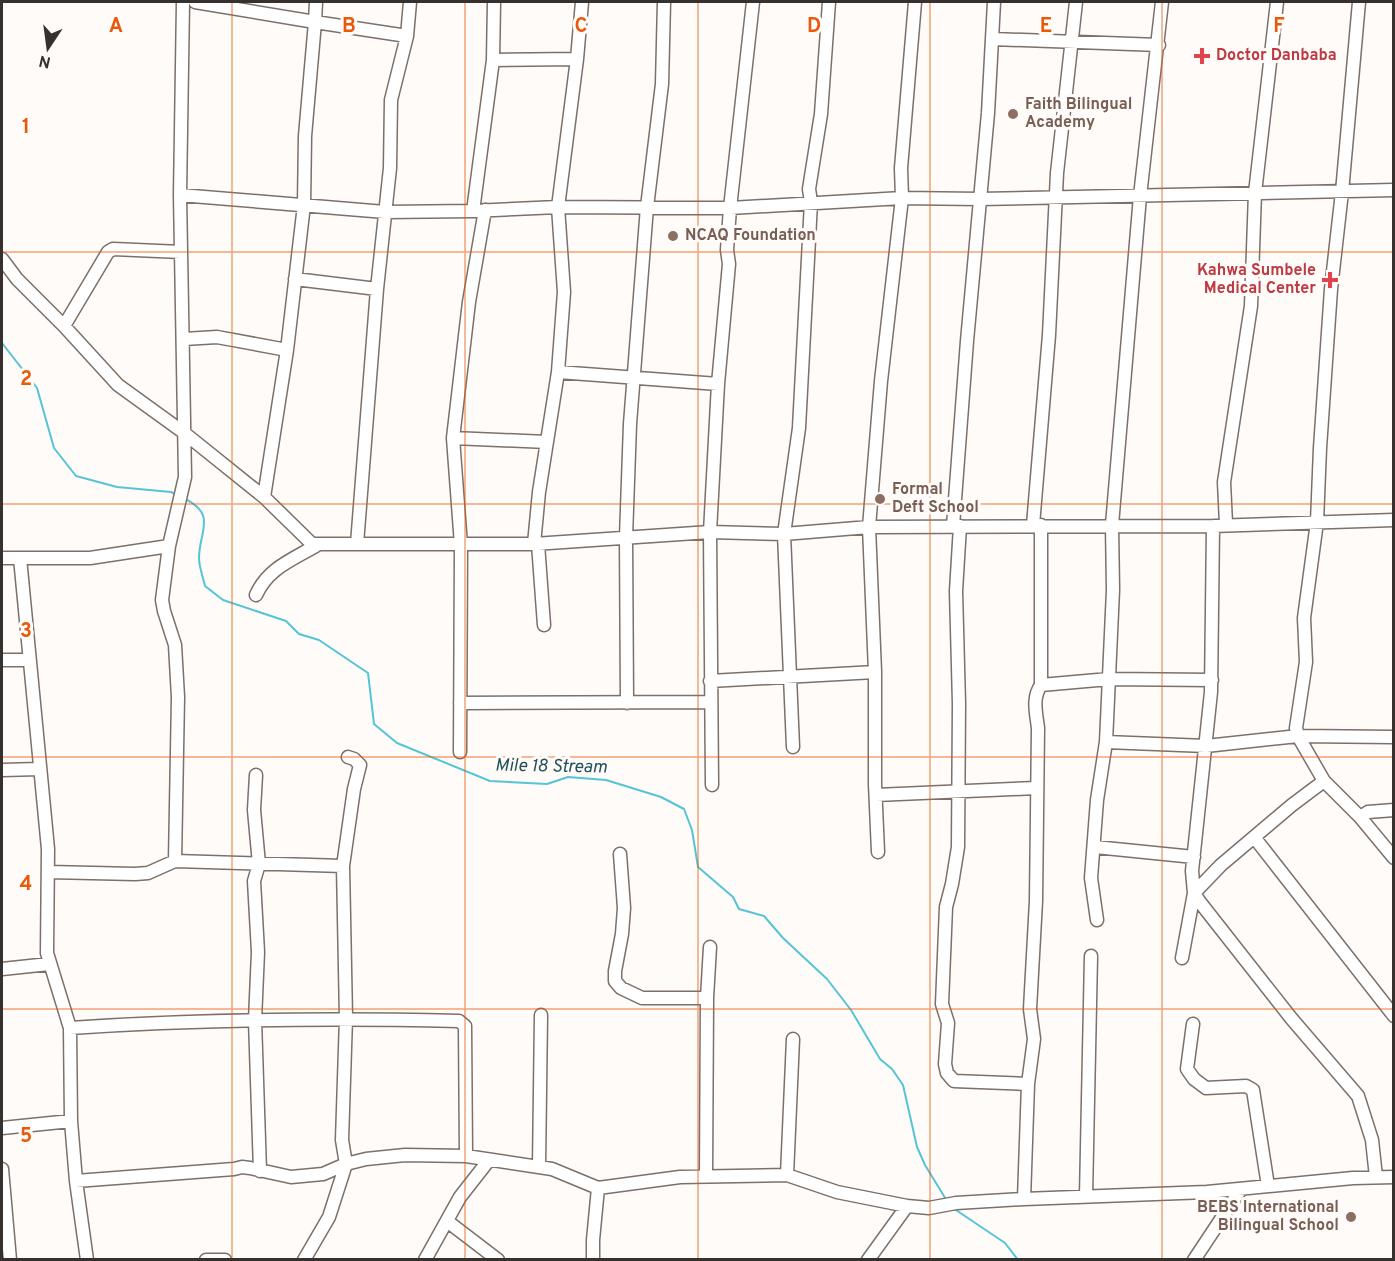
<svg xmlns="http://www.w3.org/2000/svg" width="1395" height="1261" font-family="Overpass,sans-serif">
<rect width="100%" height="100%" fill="#fefbf9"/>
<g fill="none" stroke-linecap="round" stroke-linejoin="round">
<path stroke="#54c4d7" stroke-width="2" d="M 2,343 L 37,388 L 54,448 L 76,476 L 117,487 L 171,492 L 175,494
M 183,498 C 218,514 199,531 199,558 C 199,567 203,577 205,586 L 223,600 L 286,621 L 299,634 L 319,640 L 368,673 L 374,724 L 397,743 L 490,781 L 547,784 L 568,777 L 606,780 L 661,797 L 684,809 L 692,830 L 698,867 L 733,897 L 739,909 L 764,916 L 783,938 L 827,979 L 851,1010 L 880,1059 L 892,1069 L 903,1085 L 917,1147 L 925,1165 L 947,1201
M 953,1208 L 1005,1243 L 1018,1260"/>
<defs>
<path id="minor" d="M 195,2 L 315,22 L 316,2
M 1359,2 L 1342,192 L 1331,289 L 1320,448 L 1317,522 L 1304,618 L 1306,662 L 1296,728 L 1298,736 L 1324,781 L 1360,817 L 1394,858
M 992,39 L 1159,45
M 493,60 L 577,59
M 180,195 L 385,212 L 473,211 L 558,207 L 730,208 L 902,198 L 980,199 L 1394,190
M 473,211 L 493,60 L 494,2
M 2,259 L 17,279 L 64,326 L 118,385 L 183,432 L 264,497 L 312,544 L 534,544 L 710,532 L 784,534 L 869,527 L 1213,526 L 1394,520
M 295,279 L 377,289
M 64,326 L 108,252 L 113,249 L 181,252
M 184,339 L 217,337 L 287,350
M 558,372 L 718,384
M 453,438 L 547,442
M 264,497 L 287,350 L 304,205 L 305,136 L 315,22 L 407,36
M 1226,524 L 1224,482 L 1251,306 L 1255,193 L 1277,2
M 1033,525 L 1049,335 L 1057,173 L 1076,2
M 953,526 L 967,341 L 988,113 L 994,2
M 960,526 L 956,591 L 959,704 L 958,847 L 952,884 L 946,907 L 942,1004 L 948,1023 L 945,1064 L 947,1073 L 954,1081 L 1028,1084
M 1213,526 L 1211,692 L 1192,871 L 1194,893 L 1199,901 L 1291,1018 L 1358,1096 L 1372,1140 L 1376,1177
M 357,544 L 377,289 L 390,168 L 391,100 L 407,36 L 410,2
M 534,544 L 539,492 L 558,372 L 564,292 L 558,207 L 577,59 L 582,2
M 538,544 L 544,625
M 169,546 L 162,600 L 164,611 L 175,645 L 178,697 L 175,861
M 2,558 L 90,558 L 169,546 L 185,477 L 180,195 L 183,2
M 20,558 L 48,849 L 47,953 L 70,1028 L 71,1121 L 76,1181 L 87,1260
M 256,595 C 268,568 292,560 317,545
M 2,660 L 29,660
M 710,681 L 875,672
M 1041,685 L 1109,679 L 1212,680
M 460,703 L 711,702
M 627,703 L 626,537 L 630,424 L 647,207 L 662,84 L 664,2
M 1106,742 L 1206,746 L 1298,736 L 1394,737
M 793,747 L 784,534 L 799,428 L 811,202 L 809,189 L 821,114 L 829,2
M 460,752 L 461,545 L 453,438 L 469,302 L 485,210
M 2,770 L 39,769
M 256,775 L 254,810 L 259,864 L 254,881 L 258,952 L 255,1020 L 260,1171
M 712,785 L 710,532 L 718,384 L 729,264 L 727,250 L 730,208 L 753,2
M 876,795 L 1036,788
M 1360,817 L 1368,812 L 1394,810
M 1254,837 L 1394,1016
M 1095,847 L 1194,857
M 878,852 L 875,784 L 875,672 L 869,527 L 881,381 L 902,198 L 901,168 L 915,2
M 620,854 L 624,908 L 622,934 L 615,971 L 615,981 L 621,988 L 642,998 L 707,998
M 49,872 L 135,874 L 148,873 L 175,861 L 343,866
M 1097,920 L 1091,878 L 1097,800 L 1106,742 L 1113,590 L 1112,525 L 1140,196 L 1162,2
M 1182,958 L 1194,893 L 1221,865 L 1292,805 L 1324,781
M 2,969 L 49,964
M 1193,1024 L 1187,1069 L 1194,1079 L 1206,1088 L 1246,1086 L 1253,1090 L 1268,1186
M 70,1028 C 200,1019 329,1018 459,1021 L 465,1026 L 466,1156
M 2,1128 L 71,1121
M 539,1167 L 541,1015
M 2,1169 L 10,1260
M 787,1175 L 793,1039
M 706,1176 L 707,998 L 710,947
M 76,1181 L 234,1169 L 242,1167 L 250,1168 L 291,1177 L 323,1174 L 346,1164 L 366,1159 L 405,1155 L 466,1156 L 552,1169 L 598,1188 L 593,1240 L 593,1260
M 598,1188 L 680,1177 L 787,1175 L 837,1192 L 907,1206 L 929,1208 L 956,1203 L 1024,1199 L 1207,1192 L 1353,1178 L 1394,1177
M 1086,1196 L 1091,956
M 1024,1199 L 1028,1084 L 1034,1039 L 1030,1009 L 1036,901 L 1038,728 C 1036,712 1032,698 1041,685 L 1041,525
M 447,1221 L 498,1260
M 206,1260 L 225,1260
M 304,1260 L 329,1217 L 346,1164 L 342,1140 L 346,1018 L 343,866 L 354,789 L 360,765 L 354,759 L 348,757
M 425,1260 L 460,1197 L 489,1160
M 868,1260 L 907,1206
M 1194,1260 L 1241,1189"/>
</defs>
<use href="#minor" stroke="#7c7068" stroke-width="15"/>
<use href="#minor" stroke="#fff" stroke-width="12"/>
</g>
<path fill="none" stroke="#e8590c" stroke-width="1.5" stroke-opacity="0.55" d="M 232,2 L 232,1260M 465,2 L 465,1260M 698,2 L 698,1260M 930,2 L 930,1260M 1162,2 L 1162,1260M 2,252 L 1394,252M 2,504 L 1394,504M 2,757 L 1394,757M 2,1009 L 1394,1009"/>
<g fill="#e0444e" stroke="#fefbf9" stroke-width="2">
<path d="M1199 47h6v6h6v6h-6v6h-6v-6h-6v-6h6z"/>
<path d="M1327 271h6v6h6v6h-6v6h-6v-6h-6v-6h6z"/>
</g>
<g fill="#8d6e63" stroke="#fefbf9" stroke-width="2">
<circle cx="1013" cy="114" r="6"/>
<circle cx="673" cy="236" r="6"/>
<circle cx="880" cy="499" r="6"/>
<circle cx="1351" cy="1217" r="6"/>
</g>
<g text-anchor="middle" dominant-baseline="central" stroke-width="6" stroke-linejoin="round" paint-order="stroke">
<g font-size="16" font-weight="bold" fill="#be3a42" stroke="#fefbf9" text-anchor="start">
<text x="1216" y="56">Doctor Danbaba</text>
<text x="1316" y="271" text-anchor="end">Kahwa Sumbele<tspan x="1316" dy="18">Medical Center</tspan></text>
</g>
<g font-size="16" font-weight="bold" fill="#785e54" stroke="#fefbf9" text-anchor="start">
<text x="1025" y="105">Faith Bilingual<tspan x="1025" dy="18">Academy</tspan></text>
<text x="685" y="236">NCAQ Foundation</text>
<text x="892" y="490">Formal<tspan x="892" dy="18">Deft School</tspan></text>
<text x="1339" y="1208" text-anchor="end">BEBS International<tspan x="1339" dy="18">Bilingual School</tspan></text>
</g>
<g font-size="18" font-style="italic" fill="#22525a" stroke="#fefbf9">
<text transform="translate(551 767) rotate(1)">Mile 18 Stream</text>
</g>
</g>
<g font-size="20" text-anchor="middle" font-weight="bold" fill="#e8590c" stroke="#fefbf9" stroke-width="6" stroke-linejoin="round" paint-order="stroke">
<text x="116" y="32">A</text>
<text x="349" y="32">B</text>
<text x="581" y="32">C</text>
<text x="814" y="32">D</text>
<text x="1046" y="32">E</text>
<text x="1279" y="32">F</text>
<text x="26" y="133">1</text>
<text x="26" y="385">2</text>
<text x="26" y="637">3</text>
<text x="26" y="890">4</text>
<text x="26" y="1142">5</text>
</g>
<rect width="1395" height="1261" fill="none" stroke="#36312e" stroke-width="6"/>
<g transform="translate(48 48) rotate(193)" stroke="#fefbf9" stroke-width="4.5" paint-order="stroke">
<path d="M0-4.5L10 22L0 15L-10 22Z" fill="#36312e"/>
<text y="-9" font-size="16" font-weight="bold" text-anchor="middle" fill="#36312e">N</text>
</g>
</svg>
